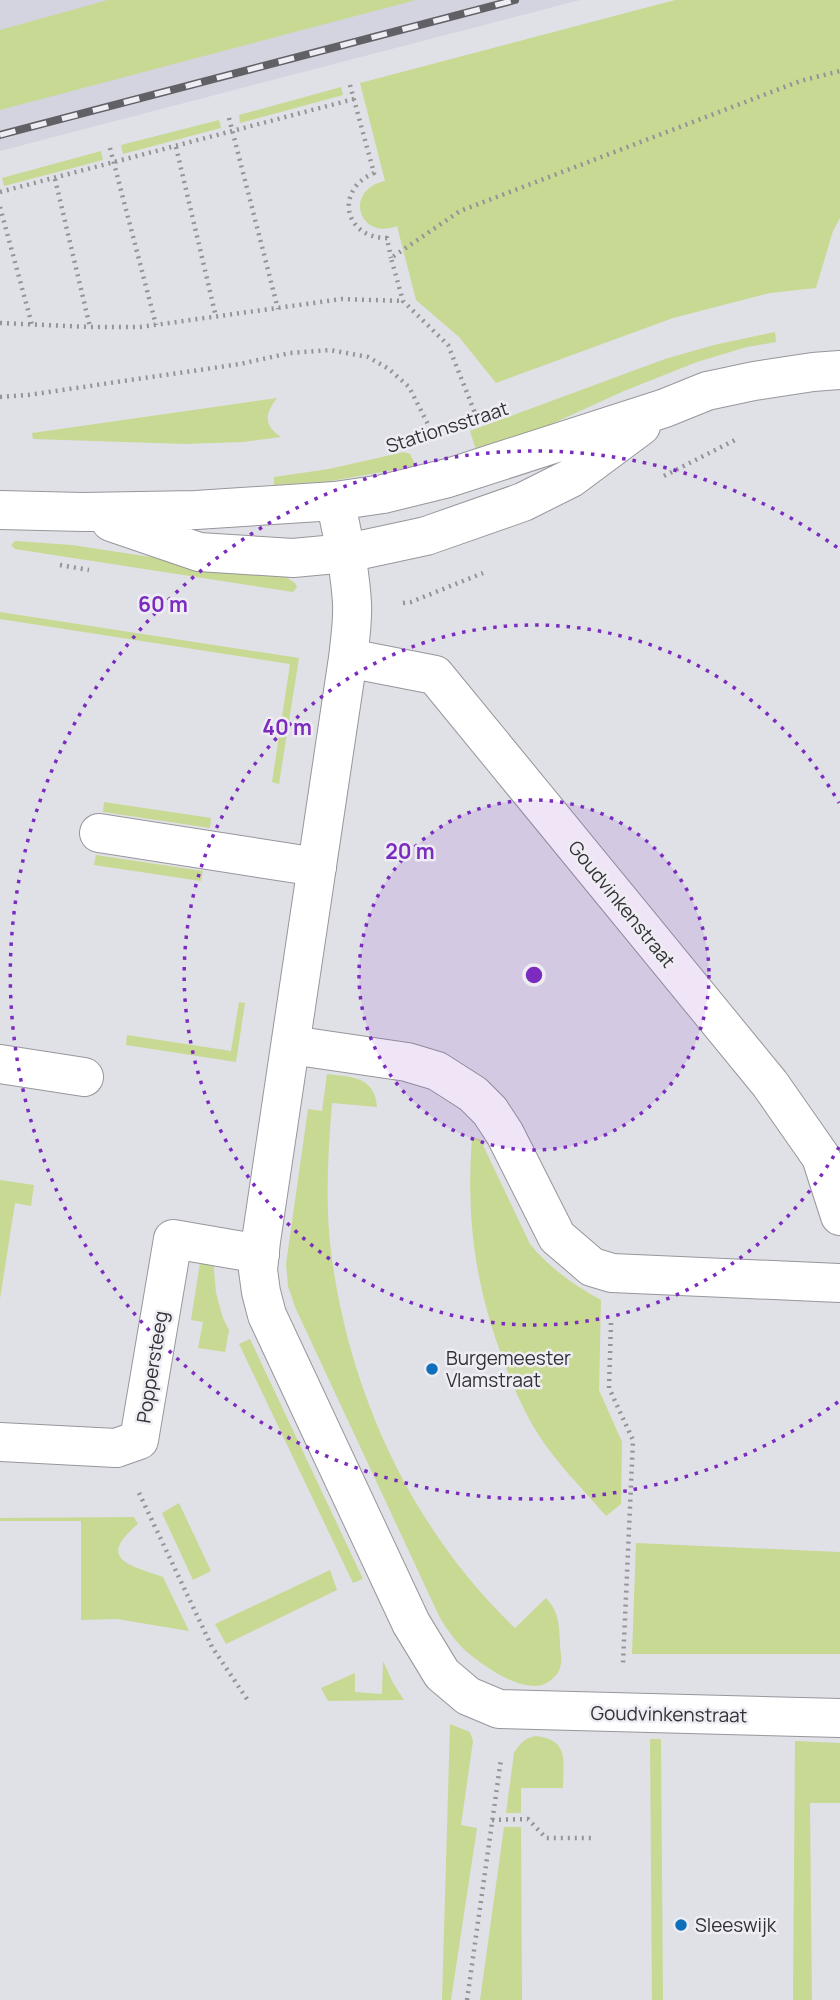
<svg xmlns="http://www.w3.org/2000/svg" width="840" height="2000" font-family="Manrope,sans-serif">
<rect width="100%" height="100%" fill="#e0e0e7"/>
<path fill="#d4d3e0" d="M 0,0 L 580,0 L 0,151 Z"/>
<path fill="#c8d993" d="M 108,0 L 416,0 L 0,110 L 0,30 Z
M 675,0 L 840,0 L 840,218 L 833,231 L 816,288 L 770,293 L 673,318 L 496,383 L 459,337 L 416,300 L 397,226 C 359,241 343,190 385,181 L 360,83 Z
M 341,87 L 343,95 L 240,123 L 239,115 Z
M 219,120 L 221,128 L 123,154 L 121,145 Z
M 101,151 L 103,160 L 4,186 L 2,178 Z
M 775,332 L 776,342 L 747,347 L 697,362 L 624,391 L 545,427 L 476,450 L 470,431 L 665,359 L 714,345 Z
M 277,398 C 265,414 263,425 281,437 L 243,442 L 185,444 L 33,439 L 32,433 Z
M 404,452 L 410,454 L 416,466 L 325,482 L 274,485 L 274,477 L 329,469 Z
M 15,541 L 72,545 L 177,561 L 281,574 L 295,583 L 297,587 L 293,592 L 15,549 L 11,545 Z
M 0,612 L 299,658 L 279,784 L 272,782 L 290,664 L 0,619 Z
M 104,802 L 211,818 L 210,828 L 103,812 Z
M 96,855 L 203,871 L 201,881 L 94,865 Z
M 239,1002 L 245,1003 L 236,1062 L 126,1045 L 127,1035 L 231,1051 Z
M 327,1074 C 351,1077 375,1076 377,1107 L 332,1103 C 328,1152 325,1203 331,1252 C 349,1393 412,1530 515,1628 L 546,1598 C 559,1612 559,1624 560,1643 C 560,1650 562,1658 561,1664 C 560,1670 557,1675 553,1678 C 532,1701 486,1668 467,1652 C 456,1642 448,1631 440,1618 L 295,1307 L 288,1286 L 286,1264 L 308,1109 L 322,1111 Z
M 472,1138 L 480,1139 L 530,1244 C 549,1268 574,1285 601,1300 L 599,1390 L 622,1442 L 621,1504 L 606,1516 C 583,1489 557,1464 538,1434 C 524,1412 513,1386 504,1362 C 475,1286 466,1219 472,1138 Z
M 0,1180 L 34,1185 L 31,1206 L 15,1203 L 0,1299 Z
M 201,1256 L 213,1257 L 216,1293 L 223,1318 L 229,1330 L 225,1352 L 198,1348 L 203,1322 L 191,1320 Z
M 250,1339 L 363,1579 L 353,1583 L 239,1344 Z
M 179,1503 L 211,1571 L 193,1580 L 162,1513 Z
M 134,1517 L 138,1524 C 96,1559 129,1565 163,1577 L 189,1631 L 117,1619 L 81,1620 L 81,1521 L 0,1521 L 0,1518 Z
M 636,1543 L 840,1552 L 840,1654 L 632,1654 Z
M 330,1570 L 337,1590 L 226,1644 L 215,1624 Z
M 383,1661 L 393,1683 L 404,1700 L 328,1701 L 321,1688 L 355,1673 L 355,1692 L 382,1694 Z
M 450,1724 L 470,1732 L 473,1741 L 461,1825 L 477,1828 L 451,2000 L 442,2000 Z
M 536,1736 C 570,1740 563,1761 563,1788 L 521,1788 L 521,1813 L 506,1813 L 514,1753 C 520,1743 525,1738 536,1736 Z
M 650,1739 L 661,1739 L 663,2000 L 652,2000 Z
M 795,1741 L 840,1743 L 840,1803 L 810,1803 L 812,2000 L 793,2000 Z
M 504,1827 L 521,1827 L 522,2000 L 480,2000 Z"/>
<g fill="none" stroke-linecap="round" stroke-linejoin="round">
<defs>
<path id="pedestrian" d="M 99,833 L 317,867
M 0,1064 L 84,1077
M 116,1448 L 139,1440 L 173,1239 L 260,1254"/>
<path id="minor" d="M 335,501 C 343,535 350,568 352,603 C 353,621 350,640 348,658 L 261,1241 L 258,1270 L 261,1292 L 267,1315 L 411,1623 L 442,1674 L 468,1696 L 499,1709 L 840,1718
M 348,658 L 435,675 L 770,1084 L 821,1157 L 840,1216
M 291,1045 L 407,1062 L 437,1071 L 473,1094 L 490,1111 L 505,1134 L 557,1237 L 592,1267 L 612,1273 L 840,1283
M 0,1442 L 116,1448"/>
<path id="tertiary" d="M 0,510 L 83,512 L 196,510 L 335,501 L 383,494 L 448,478 L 665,408 L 707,391 L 754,381 L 813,372 L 840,370
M 111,522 L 199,552 L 293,558 L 347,553 L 426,536 L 523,502 L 571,478 L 641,426"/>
</defs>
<use href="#pedestrian" stroke="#96969c" stroke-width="40"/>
<use href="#minor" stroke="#96969c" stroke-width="40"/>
<use href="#tertiary" stroke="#96969c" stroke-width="40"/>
<path stroke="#939398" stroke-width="4.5" stroke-dasharray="2 5" stroke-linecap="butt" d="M 350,85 L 374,173 C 334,190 344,238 387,238 L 391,258
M 229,118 L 278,309
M 176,147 L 216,317
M 110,148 L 156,325
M 55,179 L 90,327
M 0,192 L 354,99
M 0,207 L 32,325
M 0,323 L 90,327 L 140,327 L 342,299 L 403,301
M 0,397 L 28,395 L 240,364 L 290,353 L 330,350 L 368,357 L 389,369 L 409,387 L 432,432
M 477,418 L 448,345 L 403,301 L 391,258 L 460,211 L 800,81 L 840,71
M 664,476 L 737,439
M 60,565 L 89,570
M 403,603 L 411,602 L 483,573
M 611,1323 L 609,1388 L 633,1440 L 623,1663
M 139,1493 L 212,1647 L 249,1702
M 492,1820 L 528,1819 L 546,1838 L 591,1838
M 467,2000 L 501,1759"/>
<use href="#pedestrian" stroke="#fff" stroke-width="38"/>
<use href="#minor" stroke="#fff" stroke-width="38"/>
<use href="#tertiary" stroke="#fff" stroke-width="38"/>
<defs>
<path id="rail" d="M 0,135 L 515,0"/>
</defs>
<use href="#rail" stroke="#616165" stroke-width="8"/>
<use href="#rail" stroke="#eeedf4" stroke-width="5" stroke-dasharray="16" stroke-linecap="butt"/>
</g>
<circle cx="534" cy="975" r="175" fill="#7b2cbf" fill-opacity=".12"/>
<g fill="none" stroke="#7b2cbf" stroke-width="3.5" stroke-dasharray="3.5 7">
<circle cx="534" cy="975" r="175"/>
<path d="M839 1147A350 350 0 1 1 839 803"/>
<path d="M838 1402A524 524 0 1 1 838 548"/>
</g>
<g fill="#0e6fbb" stroke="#eeedf4" stroke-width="2.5">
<circle cx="432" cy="1369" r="7"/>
<circle cx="681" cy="1925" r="7"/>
</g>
<g text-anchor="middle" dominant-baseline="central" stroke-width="5" stroke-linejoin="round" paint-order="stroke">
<g font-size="19" fill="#323235" stroke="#eeedf4">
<text transform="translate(447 427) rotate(-18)">Stationsstraat</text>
<text transform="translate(622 904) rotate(51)">Goudvinkenstraat</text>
<text transform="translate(152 1367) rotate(-81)">Poppersteeg</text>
<text transform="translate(669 1714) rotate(1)">Goudvinkenstraat</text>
</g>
<g font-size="19" fill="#323235" stroke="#eeedf4" text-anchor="start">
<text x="446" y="1358">Burgemeester<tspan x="446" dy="22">Vlamstraat</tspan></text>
<text x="695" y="1925">Sleeswijk</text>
</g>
</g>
<circle cx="534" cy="975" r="10" fill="#7b2cbf" stroke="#eeedf4" stroke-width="3.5"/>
<g font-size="21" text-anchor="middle" font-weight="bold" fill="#7b2cbf" stroke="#eeedf4" stroke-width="5" stroke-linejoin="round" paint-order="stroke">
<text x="163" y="612">60 m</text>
<text x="287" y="735">40 m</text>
<text x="410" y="859">20 m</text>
</g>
</svg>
